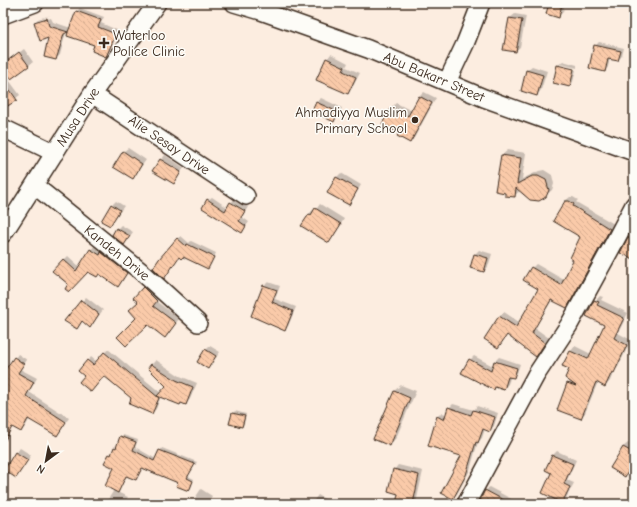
<svg xmlns="http://www.w3.org/2000/svg" width="637" height="507" font-family="'Comic Neue',sans-serif">
<defs>
<pattern id="building-back-hatch" width="6" height="6" patternUnits="userSpaceOnUse"><rect width="6" height="6" fill="#facaa9"/><path d="M-1 5l2 2M0 0l6 6M5-1l2 2" fill="none" stroke="#d7ae91"/></pattern>
</defs>
<rect width="100%" height="100%" fill="#fcede0"/>
<filter id="ink" filterUnits="userSpaceOnUse"><feTurbulence type="fractalNoise" baseFrequency=".025" numOctaves="2"/><feDisplacementMap in="SourceGraphic" scale="8" xChannelSelector="R" yChannelSelector="G"/><feConvolveMatrix kernelMatrix="1 2 1 2 8 2 1 2 1" color-interpolation-filters="sRGB"/></filter>
<g filter="url(#ink)">
<path fill="#0003" d="M 550,3 L 565,3 L 563,12 L 559,16 Z
M 80,8 L 104,17 L 101,23 L 119,31 L 109,52 L 105,56 L 96,45 L 70,31 L 66,32 L 60,55 L 56,58 L 50,37 L 35,22 L 38,19 L 51,15 L 38,20 L 38,22 L 51,18 L 53,22 L 71,28 L 76,12 Z
M 515,14 L 526,16 L 520,47 L 515,51 L 510,18 Z
M 599,42 L 624,48 L 622,56 L 618,60 L 610,58 L 608,67 L 605,71 L 595,46 Z
M 24,49 L 33,62 L 9,80 L 20,95 L 3,108 L 3,69 L 4,68 L 3,65 Z
M 331,54 L 348,63 L 346,67 L 360,73 L 352,88 L 348,93 L 327,59 Z
M 563,61 L 577,65 L 577,68 L 560,64 L 560,66 L 576,70 L 573,82 L 569,86 L 554,83 L 558,65 Z
M 532,66 L 547,71 L 541,90 L 537,95 L 527,70 Z
M 424,92 L 436,98 L 414,138 L 410,142 L 400,133 L 383,124 L 392,107 L 396,103 L 412,111 L 420,96 Z
M 321,98 L 342,108 L 338,116 L 333,120 L 313,111 L 317,102 Z
M 128,148 L 146,160 L 133,178 L 123,152 Z
M 508,150 L 526,153 L 522,179 L 539,171 L 544,170 L 552,175 L 554,184 L 552,190 L 545,196 L 521,190 L 514,196 L 502,155 Z
M 165,155 L 184,168 L 173,183 L 161,160 Z
M 341,173 L 361,185 L 353,199 L 349,203 L 329,192 L 337,177 Z
M 212,197 L 228,208 L 234,199 L 248,207 L 242,217 L 249,222 L 242,232 L 208,200 Z
M 570,197 L 573,197 L 578,200 L 576,202 L 614,224 L 571,303 L 567,307 L 552,300 L 535,328 L 549,338 L 540,351 L 536,355 L 508,334 L 498,347 L 500,316 L 504,312 L 519,322 L 540,289 L 532,268 L 536,264 L 564,280 L 575,259 L 581,237 L 565,201 Z
M 116,201 L 124,206 L 110,225 L 112,205 Z
M 320,204 L 344,219 L 333,237 L 329,241 L 309,214 L 313,210 L 315,211 Z
M 121,225 L 133,232 L 124,244 L 117,229 Z
M 633,234 L 634,234 L 634,258 L 629,238 Z
M 181,236 L 189,243 L 191,241 L 216,253 L 211,264 L 208,268 L 183,256 L 179,256 L 164,277 L 177,239 Z
M 95,245 L 131,269 L 118,285 L 100,273 L 88,271 L 69,284 L 64,260 L 68,256 L 80,267 L 91,250 Z
M 479,250 L 492,254 L 488,267 L 484,271 L 471,268 L 475,254 Z
M 268,282 L 280,286 L 275,299 L 296,307 L 288,326 L 284,330 L 264,286 Z
M 148,284 L 161,296 L 156,301 L 179,319 L 169,332 L 137,318 L 139,302 L 135,298 Z
M 600,296 L 603,297 L 601,300 L 628,313 L 618,333 L 631,340 L 618,367 L 614,371 L 610,381 L 605,386 L 598,382 L 585,413 L 580,418 L 568,384 L 571,381 L 570,369 L 564,366 L 571,351 L 575,346 L 591,354 L 606,324 L 595,301 Z
M 86,297 L 103,310 L 90,327 L 83,321 L 77,328 L 66,321 Z
M 210,346 L 220,352 L 212,363 L 208,368 L 206,350 Z
M 108,349 L 161,393 L 168,386 L 149,367 L 156,360 L 180,376 L 197,383 L 190,399 L 186,404 L 161,396 L 156,409 L 152,413 L 104,376 L 86,376 L 88,361 L 91,357 L 97,362 Z
M 18,354 L 27,360 L 20,369 L 37,378 L 29,392 L 69,418 L 57,435 L 30,418 L 25,427 L 21,431 L 13,426 L 9,430 L 3,427 L 3,375 Z
M 474,356 L 493,366 L 495,361 L 499,357 L 520,364 L 517,373 L 513,377 L 511,376 L 508,384 L 504,388 L 496,386 L 493,389 L 470,360 Z
M 401,385 L 416,391 L 396,438 L 389,445 L 394,391 Z
M 453,404 L 474,410 L 477,406 L 498,413 L 494,426 L 490,430 L 485,429 L 482,438 L 478,442 L 470,470 L 457,494 L 453,498 L 462,455 L 429,446 L 438,416 L 442,412 L 447,416 L 449,408 Z
M 235,411 L 246,414 L 244,424 L 242,426 L 230,423 L 233,413 Z
M 123,435 L 138,440 L 135,447 L 156,459 L 162,448 L 197,462 L 188,476 L 194,479 L 191,488 L 189,490 L 179,483 L 143,467 L 136,479 L 127,475 L 120,489 L 117,492 L 128,497 L 124,504 L 114,504 L 107,501 L 114,490 L 116,467 L 106,462 L 115,447 L 118,445 L 121,437 Z
M 628,443 L 634,446 L 634,463 L 629,471 L 625,475 L 612,468 L 623,447 Z
M 20,448 L 31,455 L 20,472 L 16,477 L 5,470 L 16,453 Z
M 557,451 L 576,460 L 567,480 L 574,483 L 566,498 L 562,502 L 553,473 L 546,470 L 553,455 Z
M 398,465 L 423,471 L 416,503 L 421,504 L 397,504 L 399,493 L 394,470 Z
M 489,487 L 515,501 L 513,504 L 489,504 L 486,491 Z
M 201,489 L 212,496 L 207,504 L 191,504 Z
M 318,495 L 330,502 L 329,504 L 311,504 Z
M 609,501 L 615,504 L 606,504 Z"/>
<path fill="url(#building-back-hatch)" stroke="#3b2a1e" d="M 549,3 L 562,3 L 559,18 L 546,14 Z
M 76,11 L 101,20 L 98,27 L 116,34 L 106,57 L 92,51 L 94,45 L 67,36 L 68,32 L 64,34 L 56,60 L 44,57 L 48,38 L 40,41 L 34,22 L 47,18 L 49,26 L 68,32 Z
M 509,18 L 522,20 L 516,52 L 503,50 Z
M 594,45 L 621,51 L 618,61 L 608,59 L 605,72 L 589,68 Z
M 19,52 L 29,66 L 11,79 L 3,68 L 3,64 Z
M 326,58 L 345,67 L 343,71 L 356,77 L 348,94 L 316,80 Z
M 557,65 L 574,69 L 570,87 L 553,83 Z
M 526,70 L 543,75 L 537,96 L 521,91 Z
M 10,90 L 17,100 L 3,109 L 3,95 Z
M 419,96 L 432,103 L 410,143 L 397,136 L 399,133 L 382,124 L 391,107 L 408,116 Z
M 316,102 L 338,112 L 334,122 L 312,111 Z
M 123,151 L 142,164 L 133,179 L 113,167 Z
M 501,155 L 521,158 L 517,184 L 532,176 L 538,176 L 546,180 L 549,190 L 546,197 L 539,201 L 530,200 L 516,188 L 515,197 L 505,196 L 505,193 L 495,191 Z
M 160,159 L 181,172 L 174,184 L 152,171 Z
M 336,177 L 358,189 L 349,205 L 327,193 Z
M 207,199 L 225,211 L 230,202 L 245,211 L 239,221 L 246,226 L 242,233 L 202,208 Z
M 565,201 L 569,201 L 574,204 L 573,206 L 610,229 L 567,308 L 551,300 L 532,333 L 545,343 L 536,357 L 507,335 L 498,348 L 484,339 L 499,316 L 516,327 L 538,289 L 523,280 L 531,267 L 561,285 L 573,260 L 570,258 L 580,237 L 553,221 Z
M 111,204 L 120,210 L 110,226 L 101,221 Z
M 315,208 L 341,224 L 329,243 L 301,226 L 309,214 L 311,215 Z
M 116,228 L 130,236 L 124,245 L 112,235 Z
M 628,237 L 634,240 L 634,259 L 620,253 Z
M 177,238 L 186,246 L 187,244 L 214,257 L 208,269 L 183,257 L 181,259 L 179,257 L 164,279 L 153,268 L 159,259 Z
M 90,249 L 100,255 L 101,252 L 127,273 L 118,287 L 99,274 L 97,277 L 88,272 L 69,292 L 65,289 L 68,284 L 52,271 L 63,259 L 76,271 Z
M 474,254 L 488,258 L 484,272 L 470,268 Z
M 263,285 L 277,290 L 272,302 L 293,311 L 285,331 L 251,316 Z
M 143,287 L 157,301 L 153,306 L 176,323 L 165,338 L 148,325 L 126,346 L 117,337 L 136,318 L 129,310 L 138,302 L 133,298 Z
M 81,300 L 99,314 L 90,328 L 82,321 L 77,329 L 64,321 Z
M 594,300 L 599,302 L 597,305 L 624,318 L 614,338 L 627,345 L 614,373 L 612,372 L 605,387 L 596,382 L 581,419 L 557,410 L 567,383 L 576,386 L 565,378 L 569,369 L 562,366 L 570,351 L 588,359 L 604,325 L 586,316 Z
M 205,349 L 216,356 L 208,369 L 197,362 Z
M 104,352 L 159,398 L 152,414 L 129,404 L 131,398 L 104,376 L 91,392 L 79,382 L 84,376 L 78,371 L 87,360 L 93,365 Z
M 14,357 L 24,364 L 18,373 L 34,382 L 26,396 L 66,422 L 57,436 L 28,419 L 21,432 L 12,427 L 3,444 L 3,373 Z
M 469,359 L 491,371 L 494,361 L 517,368 L 514,378 L 508,377 L 504,390 L 495,387 L 494,390 L 461,373 Z
M 151,364 L 176,380 L 193,387 L 186,405 L 181,403 L 180,405 L 157,396 L 166,386 L 148,368 Z
M 394,391 L 410,398 L 390,446 L 373,439 Z
M 448,407 L 471,415 L 473,410 L 495,417 L 490,432 L 483,429 L 478,443 L 476,442 L 466,475 L 453,499 L 441,493 L 461,456 L 428,446 L 437,416 L 444,420 Z
M 232,413 L 245,416 L 242,427 L 229,424 Z
M 120,436 L 136,442 L 133,450 L 154,461 L 159,450 L 195,464 L 187,478 L 193,481 L 189,491 L 176,486 L 178,483 L 142,468 L 136,480 L 126,476 L 118,493 L 105,486 L 114,468 L 104,463 L 109,454 L 111,455 L 114,447 L 116,448 Z
M 623,447 L 634,453 L 634,461 L 625,477 L 610,468 Z
M 15,452 L 28,460 L 16,478 L 4,470 Z
M 552,455 L 573,464 L 564,484 L 570,487 L 562,503 L 542,493 L 551,473 L 545,470 Z
M 393,469 L 419,475 L 413,504 L 396,504 L 398,494 L 388,491 Z
M 485,490 L 511,504 L 488,504 L 480,500 Z"/>
<g fill="none" stroke-linecap="round" stroke-linejoin="round">
<defs>
<path id="minor" d="M 234,3 L 261,11 L 368,49 L 484,98 L 634,152
M 3,15 L 35,3
M 447,82 L 465,44 L 481,3
M 92,94 L 246,196
M 3,128 L 55,153
M 34,185 L 143,273 L 198,323
M 3,234 L 92,94 L 157,3
M 466,504 L 536,375 L 569,325 L 615,241 L 634,205"/>
</defs>
<use href="#minor" stroke="#3b2a1e" stroke-width="20"/>
<use href="#minor" stroke="#fdfcf7" stroke-width="17"/>
</g>
</g>
<g fill="#3b2a1e" stroke="#fdfcf7" stroke-width="1.5">
<path d="M102 37h4v4h4v4h-4v4h-4v-4h-4v-4h4z"/>
<circle cx="415" cy="120" r="4"/>
</g>
<g text-anchor="middle" dominant-baseline="central" stroke-width="3" stroke-linejoin="round" paint-order="stroke">
<g font-size="14" fill="#3b2a1e" stroke="#fdfcf7" text-anchor="start">
<text x="113" y="35">Waterloo<tspan x="113" dy="16">Police Clinic</tspan></text>
<text x="407" y="112" text-anchor="end">Ahmadiyya Muslim<tspan x="407" dy="16">Primary School</tspan></text>
</g>
<g font-size="14" fill="#3b2a1e" stroke="#fdfcf7">
<text transform="translate(434 77) rotate(23)">Abu Bakarr Street</text>
<text transform="translate(78 117) rotate(-57)">Musa Drive</text>
<text transform="translate(169 145) rotate(34)">Alie Sesay Drive</text>
<text transform="translate(117 253) rotate(39)">Kandeh Drive</text>
</g>
</g>
<rect width="637" height="507" fill="none" stroke="#fdfcf7" stroke-width="16"/>
<rect x="8" y="8" width="621" height="491" fill="none" stroke="#3b2a1e" stroke-width="1.5" filter="url(#ink)"/>
<g transform="translate(46 461) rotate(212)" stroke="#fdfcf7" stroke-width="3" paint-order="stroke">
<path d="M0-3L7 15L0 10L-7 15Z" fill="#3b2a1e"/>
<text y="-6" font-size="11" font-weight="bold" text-anchor="middle" fill="#3b2a1e">N</text>
</g>
</svg>
